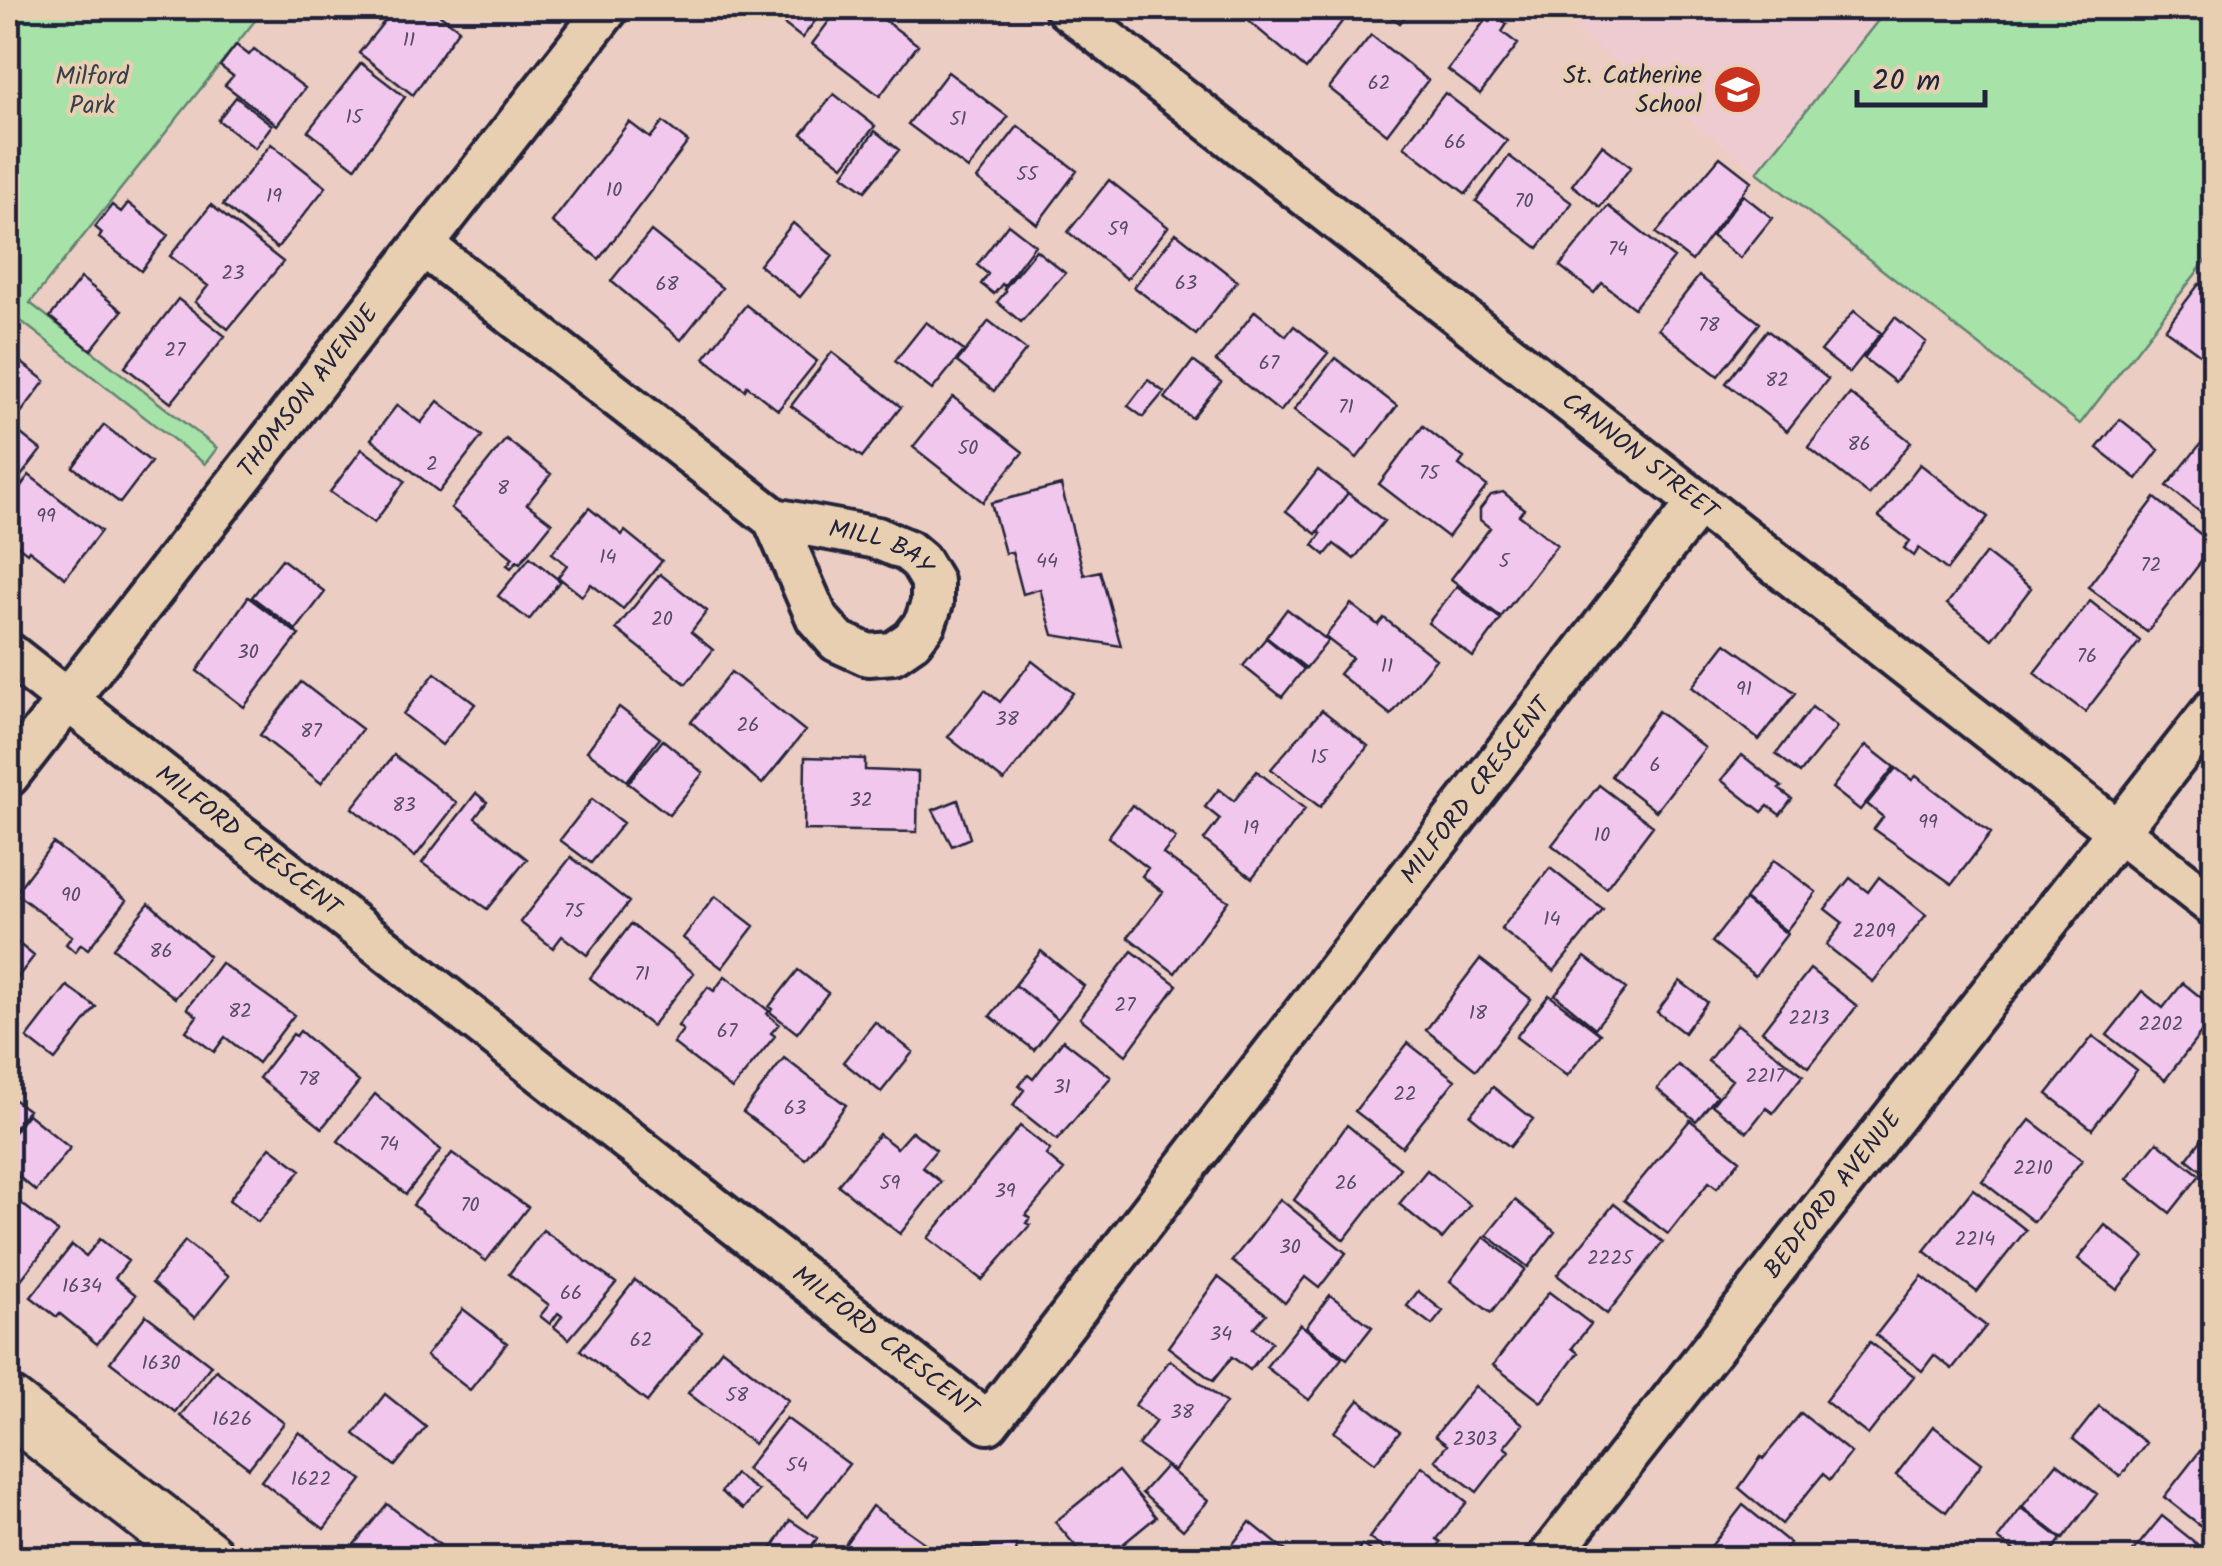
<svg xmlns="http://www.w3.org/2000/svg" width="2222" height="1566" font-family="Kalam,sans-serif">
<rect width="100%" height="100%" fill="#eccdc3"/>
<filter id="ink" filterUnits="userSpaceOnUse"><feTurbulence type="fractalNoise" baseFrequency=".01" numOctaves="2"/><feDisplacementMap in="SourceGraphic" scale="20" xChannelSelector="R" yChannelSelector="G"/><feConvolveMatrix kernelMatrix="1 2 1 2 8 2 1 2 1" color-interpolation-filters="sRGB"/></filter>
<g filter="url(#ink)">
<path fill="#eecbd0" d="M 1548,8 L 1888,8 L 1757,172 Z"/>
<path fill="#a7e2a8" stroke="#648272" stroke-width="2.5" d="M 8,8 L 265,8 L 30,303 L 217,448 L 205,464 L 8,311 Z
M 1888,8 L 2214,8 L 2214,250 L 2080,424 L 1757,172 Z"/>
<path fill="#f2c7ed" stroke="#22223b" stroke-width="2.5" d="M 395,8 L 431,8 L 459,29 L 413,95 L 359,53 Z
M 763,8 L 825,8 L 802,38 Z
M 839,8 L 868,8 L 918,45 L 880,96 L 812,44 Z
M 1244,8 L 1330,8 L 1344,19 L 1306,69 L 1239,13 Z
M 1379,8 L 1412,8 L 1400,23 Z
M 1495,15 L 1507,24 L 1502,32 L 1518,44 L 1480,94 L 1448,70 L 1486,19 L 1490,22 Z
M 1371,35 L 1428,80 L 1387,134 L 1329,88 Z
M 236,45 L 249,55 L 254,49 L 305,88 L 277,125 L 225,85 L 233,76 L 220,66 Z
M 361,63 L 405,97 L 355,168 L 308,131 Z
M 948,72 L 1008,117 L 968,169 L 908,124 Z
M 1445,93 L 1507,141 L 1466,194 L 1404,146 Z
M 834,94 L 875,126 L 843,166 L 802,134 Z
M 236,97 L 272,125 L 255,148 L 218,120 Z
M 629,122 L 650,138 L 663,122 L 688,142 L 599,259 L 552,222 Z
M 1018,126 L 1077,171 L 1037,224 L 977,179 Z
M 875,131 L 899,150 L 865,191 L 843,175 Z
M 271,144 L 326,187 L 277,248 L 223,205 Z
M 1602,145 L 1631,167 L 1600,207 L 1572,185 Z
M 1509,156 L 1572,203 L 1538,248 L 1476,201 Z
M 1720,157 L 1751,181 L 1692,261 L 1656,233 Z
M 1109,180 L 1168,227 L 1127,279 L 1068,232 Z
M 1743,195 L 1772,218 L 1740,258 L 1712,236 Z
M 128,203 L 168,235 L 141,271 L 99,238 L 102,233 L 95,227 L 112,205 L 121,212 Z
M 211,205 L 283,262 L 228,329 L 195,302 L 208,286 L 170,256 Z
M 1608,206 L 1674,258 L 1634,308 L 1602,283 L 1594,293 L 1560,266 Z
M 793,223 L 833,256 L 800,297 L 759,265 Z
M 1008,224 L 1035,245 L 1004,286 L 1002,284 L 994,294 L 981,284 L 988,274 L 977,265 Z
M 651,231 L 722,288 L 681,340 L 611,281 Z
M 1176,233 L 1237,281 L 1196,335 L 1134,287 Z
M 1036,250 L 1065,273 L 1021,322 L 997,302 L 1006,291 L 1004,289 Z
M 1699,276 L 1760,323 L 1718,376 L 1658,329 Z
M 81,278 L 122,311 L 91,350 L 50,317 Z
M 2199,284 L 2214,296 L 2213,364 L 2165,329 Z
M 178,299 L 225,336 L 171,403 L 125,367 Z
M 746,305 L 817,361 L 778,410 L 747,386 L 745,390 L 704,358 Z
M 1255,311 L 1286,336 L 1294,326 L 1328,353 L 1280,412 L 1216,361 Z
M 1854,311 L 1881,333 L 1849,373 L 1821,351 Z
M 1895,317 L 1926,342 L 1895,382 L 1864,358 Z
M 989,321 L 1026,350 L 994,391 L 957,362 Z
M 926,322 L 964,351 L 932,390 L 895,361 Z
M 1767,330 L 1828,379 L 1787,431 L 1726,383 Z
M 8,352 L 45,381 L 11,426 L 41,450 L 8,493 Z
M 832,352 L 901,407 L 862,457 L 791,406 Z
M 1335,358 L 1397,406 L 1357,458 L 1294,410 Z
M 1193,361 L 1221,382 L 1192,418 L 1165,398 Z
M 1148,380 L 1164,392 L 1143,417 L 1128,406 Z
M 1850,394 L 1911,442 L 1869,495 L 1808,447 Z
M 953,397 L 1023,452 L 983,502 L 913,447 Z
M 438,401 L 482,436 L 439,492 L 371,439 L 397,405 L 421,423 Z
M 2120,419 L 2159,450 L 2137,479 L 2097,448 Z
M 104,425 L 151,462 L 120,503 L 73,467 Z
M 1423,426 L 1464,458 L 1459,465 L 1487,486 L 1448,537 L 1379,484 Z
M 2214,427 L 2214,523 L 2167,486 Z
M 506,439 L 551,474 L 527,504 L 552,523 L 520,563 L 517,561 L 511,568 L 507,565 L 513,558 L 451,508 Z
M 362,449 L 405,481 L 374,523 L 330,492 Z
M 1920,464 L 1988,517 L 1947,570 L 1919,548 L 1914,556 L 1904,548 L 1910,541 L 1879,517 Z
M 1318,470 L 1348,493 L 1316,534 L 1286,511 Z
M 29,475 L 101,531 L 65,578 L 29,550 L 27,553 L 8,538 L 8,504 Z
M 1061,485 L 1084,575 L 1100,571 L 1121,646 L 1053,635 L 1040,589 L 1023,594 L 1012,552 L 1005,553 L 991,503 Z
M 1503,492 L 1524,509 L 1519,515 L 1557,545 L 1501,617 L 1451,579 L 1490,528 L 1480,520 L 1480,509 L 1491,495 Z
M 1348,493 L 1384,521 L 1354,559 L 1334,544 L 1325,555 L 1313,545 L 1321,534 L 1318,531 Z
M 2155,498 L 2214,545 L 2147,632 L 2088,587 Z
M 589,508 L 622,535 L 625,531 L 662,561 L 623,609 L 591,584 L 582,596 L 558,577 L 567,565 L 552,553 Z
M 1986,553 L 2031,588 L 1992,639 L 1947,604 Z
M 530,557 L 560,581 L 529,620 L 498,596 Z
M 282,559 L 325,592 L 296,630 L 252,597 Z
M 660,574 L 707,611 L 691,632 L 713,650 L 686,684 L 616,629 Z
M 1457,586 L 1501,619 L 1473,657 L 1428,623 Z
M 248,597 L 299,635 L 244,707 L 197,671 Z
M 2090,601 L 2140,641 L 2085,712 L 2034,673 Z
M 1351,604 L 1378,625 L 1384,618 L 1436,659 L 1391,715 L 1339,674 L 1352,658 L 1325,637 Z
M 1287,609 L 1328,641 L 1306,668 L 1266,637 Z
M 1266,638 L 1304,669 L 1282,697 L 1243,666 Z
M 1726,643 L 1796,693 L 1759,740 L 1692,687 Z
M 1032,661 L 1073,693 L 1004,781 L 948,737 L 985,690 L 1000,702 Z
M 731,672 L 805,731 L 762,784 L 691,722 Z
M 435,673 L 475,704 L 442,745 L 403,714 Z
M 301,682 L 362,729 L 321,783 L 260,735 Z
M 619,707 L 660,738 L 627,781 L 587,751 Z
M 1812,707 L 1837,727 L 1800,773 L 1776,754 Z
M 1322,710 L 1368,746 L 1320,807 L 1271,769 Z
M 1658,711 L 1705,748 L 1656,811 L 1611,776 Z
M 663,740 L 703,773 L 669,815 L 628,783 Z
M 1866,745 L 1894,767 L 1860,810 L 1832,788 Z
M 394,755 L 457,803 L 415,857 L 352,808 Z
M 1742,755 L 1782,787 L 1779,789 L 1792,799 L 1780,815 L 1768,806 L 1762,812 L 1721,780 Z
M 805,757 L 865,759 L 865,770 L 918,772 L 917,832 L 804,830 Z
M 1896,768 L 1912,780 L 1916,776 L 1991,833 L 1952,884 L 1874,829 L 1883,817 L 1867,804 Z
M 1257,771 L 1305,809 L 1252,878 L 1204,840 L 1220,819 L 1205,807 L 1219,789 L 1234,801 Z
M 1599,785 L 1653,826 L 1606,888 L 1552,845 Z
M 476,793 L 487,802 L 475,818 L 527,859 L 487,909 L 422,863 Z
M 592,799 L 623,823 L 591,863 L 560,840 Z
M 958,800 L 970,838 L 952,846 L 933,810 Z
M 1132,805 L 1176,838 L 1163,854 L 1228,901 L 1175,973 L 1128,937 L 1163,892 L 1142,876 L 1148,868 L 1108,837 Z
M 53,843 L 127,900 L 88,949 L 81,944 L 75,952 L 66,944 L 72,936 L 15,893 Z
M 571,857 L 629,902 L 587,955 L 562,936 L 553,948 L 520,922 Z
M 1774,860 L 1816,892 L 1786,931 L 1745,899 Z
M 1550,868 L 1603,910 L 1554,971 L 1501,929 Z
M 1879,877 L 1926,915 L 1873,982 L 1826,945 L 1843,923 L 1825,909 L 1850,878 L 1868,892 Z
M 715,896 L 754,926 L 722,968 L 683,938 Z
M 1745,900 L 1787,934 L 1755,976 L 1712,942 Z
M 149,903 L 209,956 L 175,998 L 113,948 Z
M 631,924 L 694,973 L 652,1026 L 590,978 Z
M 8,935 L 34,956 L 8,990 Z
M 1041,951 L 1084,986 L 1058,1019 L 1015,985 Z
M 1132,951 L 1177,985 L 1126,1055 L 1080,1018 Z
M 1585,957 L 1626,989 L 1595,1028 L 1555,995 Z
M 1480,959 L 1531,999 L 1476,1070 L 1426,1030 Z
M 221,963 L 294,1015 L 258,1063 L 225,1037 L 214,1052 L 186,1031 L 197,1016 L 187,1008 Z
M 1810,969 L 1857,1006 L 1809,1067 L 1762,1031 Z
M 798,970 L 828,993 L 797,1033 L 770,1012 L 772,1009 L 769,1007 Z
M 725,976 L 769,1011 L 767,1014 L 779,1024 L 771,1033 L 775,1036 L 732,1089 L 673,1043 L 683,1030 L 678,1026 L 708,987 L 714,991 Z
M 1680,981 L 1707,1002 L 1684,1033 L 1657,1012 Z
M 2183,983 L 2214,1008 L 2214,1016 L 2165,1080 L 2107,1035 L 2142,991 L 2163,1008 Z
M 1015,985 L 1058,1019 L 1034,1050 L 990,1016 Z
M 67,986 L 96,1007 L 55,1060 L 27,1038 Z
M 1549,995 L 1600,1034 L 1567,1076 L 1516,1037 Z
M 875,1022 L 913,1052 L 881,1092 L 843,1062 Z
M 1737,1024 L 1803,1075 L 1773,1113 L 1766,1108 L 1747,1132 L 1712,1105 L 1732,1080 L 1708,1061 Z
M 300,1031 L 359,1082 L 322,1128 L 259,1078 L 293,1034 L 296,1036 Z
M 2093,1036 L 2137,1070 L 2092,1129 L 2047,1094 Z
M 1063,1040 L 1111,1077 L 1057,1140 L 1013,1105 L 1024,1090 L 1019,1086 L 1028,1075 L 1033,1079 Z
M 1408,1043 L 1455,1080 L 1402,1147 L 1355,1111 Z
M 784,1058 L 846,1105 L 805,1159 L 743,1112 Z
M 1678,1065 L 1717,1096 L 1696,1121 L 1657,1089 Z
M 1493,1087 L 1533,1119 L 1510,1147 L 1470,1115 Z
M 375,1094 L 441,1150 L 406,1194 L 338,1141 Z
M 8,1095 L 28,1110 L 8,1136 Z
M 28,1114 L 70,1148 L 36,1191 L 8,1168 L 8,1140 Z
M 1690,1120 L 1740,1160 L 1717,1188 L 1709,1182 L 1668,1234 L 1624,1200 Z
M 2030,1120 L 2082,1160 L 2034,1222 L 1982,1181 Z
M 1347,1125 L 1400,1168 L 1344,1240 L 1294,1200 Z
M 1020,1126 L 1050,1150 L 1046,1155 L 1064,1170 L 1026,1215 L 1030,1218 L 1026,1223 L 1030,1225 L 982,1280 L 928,1238 Z
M 912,1131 L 936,1150 L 922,1167 L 941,1182 L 900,1234 L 838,1185 L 879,1134 L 897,1148 Z
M 2202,1139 L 2214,1149 L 2214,1174 L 2211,1178 L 2187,1159 Z
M 2157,1142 L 2200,1175 L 2170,1213 L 2127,1179 Z
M 270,1147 L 301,1170 L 258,1222 L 229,1200 Z
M 452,1153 L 528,1207 L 486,1261 L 413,1205 Z
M 1427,1170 L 1470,1205 L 1442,1239 L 1399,1204 Z
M 1973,1189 L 2026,1230 L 1977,1292 L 1924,1251 Z
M 8,1193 L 58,1232 L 19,1282 L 8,1273 Z
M 1280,1199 L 1346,1253 L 1319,1288 L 1305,1277 L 1285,1303 L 1232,1261 Z
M 1515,1200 L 1555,1232 L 1528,1267 L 1487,1235 Z
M 1614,1204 L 1663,1242 L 1607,1314 L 1557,1275 Z
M 2105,1225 L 2144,1256 L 2117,1290 L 2078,1259 Z
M 543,1230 L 616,1283 L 569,1339 L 554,1327 L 562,1316 L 558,1313 L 550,1324 L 540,1316 L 549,1305 L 509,1274 Z
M 1484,1237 L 1525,1269 L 1491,1313 L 1450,1281 Z
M 100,1239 L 128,1261 L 115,1278 L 136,1295 L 97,1344 L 60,1314 L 57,1317 L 31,1297 L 72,1245 L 86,1256 Z
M 185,1241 L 229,1276 L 195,1318 L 152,1283 Z
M 1922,1276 L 1986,1326 L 1952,1369 L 1934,1355 L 1922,1371 L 1876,1335 Z
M 1218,1277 L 1266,1314 L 1254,1328 L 1272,1342 L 1250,1370 L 1232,1357 L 1213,1381 L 1168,1347 Z
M 635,1280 L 702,1332 L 647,1402 L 580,1350 Z
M 1418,1291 L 1443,1311 L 1432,1325 L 1407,1306 Z
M 1549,1292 L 1591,1324 L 1572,1348 L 1578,1353 L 1541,1402 L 1493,1365 Z
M 1330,1295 L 1372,1327 L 1347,1359 L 1306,1327 Z
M 463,1309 L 507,1343 L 470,1390 L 426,1356 Z
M 146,1315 L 211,1365 L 175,1412 L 110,1362 Z
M 1300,1324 L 1342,1358 L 1309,1400 L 1266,1367 Z
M 1870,1342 L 1914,1376 L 1868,1435 L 1825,1401 Z
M 722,1349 L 788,1400 L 754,1444 L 688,1393 Z
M 1170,1360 L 1226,1403 L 1174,1471 L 1138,1445 L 1156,1421 L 1135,1405 Z
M 216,1370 L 284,1423 L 249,1468 L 180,1416 Z
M 1475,1386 L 1523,1424 L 1504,1447 L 1509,1451 L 1477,1492 L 1435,1460 L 1447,1445 L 1435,1436 Z
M 385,1394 L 426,1427 L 395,1466 L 354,1434 Z
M 1359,1400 L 1400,1432 L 1375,1463 L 1334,1432 Z
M 2099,1406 L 2146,1443 L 2120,1477 L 2073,1439 Z
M 1801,1413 L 1851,1453 L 1830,1480 L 1823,1474 L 1782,1524 L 1739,1488 L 1761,1457 L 1763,1459 Z
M 786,1418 L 849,1464 L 808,1517 L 746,1469 Z
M 1933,1426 L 1982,1463 L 1946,1512 L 1896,1475 Z
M 299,1432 L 362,1480 L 324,1529 L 261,1481 Z
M 2200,1451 L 2214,1462 L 2214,1536 L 2164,1497 Z
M 2057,1463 L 2097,1494 L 2063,1539 L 2022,1507 Z
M 1166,1466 L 1208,1501 L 1183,1530 L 1142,1493 Z
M 1422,1466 L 1467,1502 L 1437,1539 L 1441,1542 L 1429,1558 L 1395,1558 L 1369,1538 Z
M 1118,1471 L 1156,1517 L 1106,1558 L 1086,1558 L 1055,1522 Z
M 735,1474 L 758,1491 L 743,1509 L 721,1492 Z
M 387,1504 L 429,1536 L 456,1558 L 367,1558 L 352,1547 Z
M 1743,1505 L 1790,1543 L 1778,1558 L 1702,1558 Z
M 872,1506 L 933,1549 L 926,1558 L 847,1558 L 839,1553 Z
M 2021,1508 L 2061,1539 L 2047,1558 L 2024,1558 L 1998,1539 Z
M 2162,1516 L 2207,1552 L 2201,1558 L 2128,1558 Z
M 790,1520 L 817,1538 L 804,1558 L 766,1558 Z
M 1250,1522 L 1291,1555 L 1288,1558 L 1233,1558 L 1226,1553 Z
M 1016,1545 L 1017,1558 L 939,1558 L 938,1551 Z
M 1362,1545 L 1380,1558 L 1351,1558 Z"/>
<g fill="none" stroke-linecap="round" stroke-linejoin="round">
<defs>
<g id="street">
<path id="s1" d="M 1066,8 L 2214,906"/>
<path id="s2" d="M 424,246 L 774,519 L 877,538 L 908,551 L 920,561 L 932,581 L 932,603 L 925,623 L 912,640 L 893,653 L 868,655 L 837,641 L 817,618 L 774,519"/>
<path id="s3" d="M 8,653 L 988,1423 L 1699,502"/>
<path id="s4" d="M 8,776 L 608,8"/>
<path id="s5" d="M 1548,1558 L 2214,709"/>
</g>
<path id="secondary" d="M 8,1405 L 206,1558"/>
</defs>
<use href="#street" stroke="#22223b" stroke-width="48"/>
<use href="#secondary" stroke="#22223b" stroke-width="62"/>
<use href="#street" stroke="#e9cfb1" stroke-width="40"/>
<use href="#secondary" stroke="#e9cfb1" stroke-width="55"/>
</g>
</g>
<defs>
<symbol id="school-disc" viewBox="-11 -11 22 22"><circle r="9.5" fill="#c8321e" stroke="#e9cfb1"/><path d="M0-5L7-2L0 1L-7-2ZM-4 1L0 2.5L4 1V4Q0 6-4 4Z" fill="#fff"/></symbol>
</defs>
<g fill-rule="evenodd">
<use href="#school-disc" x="1710" y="62" width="55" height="55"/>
</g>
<g text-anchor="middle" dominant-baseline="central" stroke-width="8" stroke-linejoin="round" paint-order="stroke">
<g font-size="20" fill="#564b68">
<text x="409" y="41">11</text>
<text x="1379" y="84">62</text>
<text x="354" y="118">15</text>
<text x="958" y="120">51</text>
<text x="1455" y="143">66</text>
<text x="1027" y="175">55</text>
<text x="614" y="191">10</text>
<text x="274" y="197">19</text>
<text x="1524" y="202">70</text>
<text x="1118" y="230">59</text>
<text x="1618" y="250">74</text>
<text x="233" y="274">23</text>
<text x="1186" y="284">63</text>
<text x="667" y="285">68</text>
<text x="1709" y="326">78</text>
<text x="175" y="351">27</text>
<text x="1269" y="364">67</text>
<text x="1777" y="381">82</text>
<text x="1346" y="408">71</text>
<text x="1859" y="445">86</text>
<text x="968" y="449">50</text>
<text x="432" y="465">2</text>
<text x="1429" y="474">75</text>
<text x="503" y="489">8</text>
<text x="46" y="517">99</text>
<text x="608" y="558">14</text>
<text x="1047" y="562">44</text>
<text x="1504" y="562">5</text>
<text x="2151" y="566">72</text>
<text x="662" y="620">20</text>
<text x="248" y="653">30</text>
<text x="2087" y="657">76</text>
<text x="1387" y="667">11</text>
<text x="1744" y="690">91</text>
<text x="1007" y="720">38</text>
<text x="748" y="726">26</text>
<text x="311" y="732">87</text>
<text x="1319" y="758">15</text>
<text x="1655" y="766">6</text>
<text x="861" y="801">32</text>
<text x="404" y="806">83</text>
<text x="1928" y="823">99</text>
<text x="1251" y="829">19</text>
<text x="1602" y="836">10</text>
<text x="71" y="896">90</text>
<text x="574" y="912">75</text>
<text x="1552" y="920">14</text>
<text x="1874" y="932">2209</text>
<text x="161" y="952">86</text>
<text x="642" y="975">71</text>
<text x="1125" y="1006">27</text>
<text x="240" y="1012">82</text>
<text x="1478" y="1014">18</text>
<text x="1809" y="1019">2213</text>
<text x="2161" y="1025">2202</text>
<text x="727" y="1032">67</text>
<text x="1765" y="1077">2217</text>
<text x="309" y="1080">78</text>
<text x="1062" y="1088">31</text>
<text x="1405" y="1095">22</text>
<text x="795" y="1109">63</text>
<text x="389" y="1145">74</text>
<text x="2033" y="1169">2210</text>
<text x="890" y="1184">59</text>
<text x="1346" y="1184">26</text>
<text x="1005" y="1192">39</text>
<text x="470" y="1206">70</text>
<text x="1975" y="1240">2214</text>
<text x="1290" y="1248">30</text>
<text x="1610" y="1259">2225</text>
<text x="82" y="1287">1634</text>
<text x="571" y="1294">66</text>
<text x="1221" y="1335">34</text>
<text x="641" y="1341">62</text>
<text x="161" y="1364">1630</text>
<text x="737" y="1396">58</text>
<text x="1182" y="1413">38</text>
<text x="232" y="1420">1626</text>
<text x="1475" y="1440">2303</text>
<text x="797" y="1466">54</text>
<text x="311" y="1480">1622</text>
</g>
<g font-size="25" fill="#22223b" stroke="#e9cfb1" text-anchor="end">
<text x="1702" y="76">St. Catherine<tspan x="1702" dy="29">School</tspan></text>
</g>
<g font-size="25" fill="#363f4b" stroke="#e9cfb1">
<text x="92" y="77">Milford<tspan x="92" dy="29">Park</tspan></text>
</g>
<g font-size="25" fill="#22223b" stroke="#e9cfb1">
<text stroke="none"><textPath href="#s4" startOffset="488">THOMSON AVENUE</textPath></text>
<text stroke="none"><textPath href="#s1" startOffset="728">CANNON STREET</textPath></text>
<text stroke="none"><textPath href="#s2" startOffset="555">MILL BAY</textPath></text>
<text stroke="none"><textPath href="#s3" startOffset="2045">MILFORD CRESCENT</textPath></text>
<text stroke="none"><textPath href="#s3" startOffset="305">MILFORD CRESCENT</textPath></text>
<text stroke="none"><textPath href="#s5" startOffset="462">BEDFORD AVENUE</textPath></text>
<text stroke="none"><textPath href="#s3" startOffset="1115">MILFORD CRESCENT</textPath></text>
</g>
</g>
<rect width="2222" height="1566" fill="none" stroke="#e9cfb1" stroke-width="40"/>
<rect x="20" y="20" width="2182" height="1526" fill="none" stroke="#22223b" stroke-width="4" filter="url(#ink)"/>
<path d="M1857 90v15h128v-15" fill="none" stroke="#22223b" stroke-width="5"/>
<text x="1872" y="90" font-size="30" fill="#22223b" stroke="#e9cfb1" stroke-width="8" paint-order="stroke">20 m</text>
</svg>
